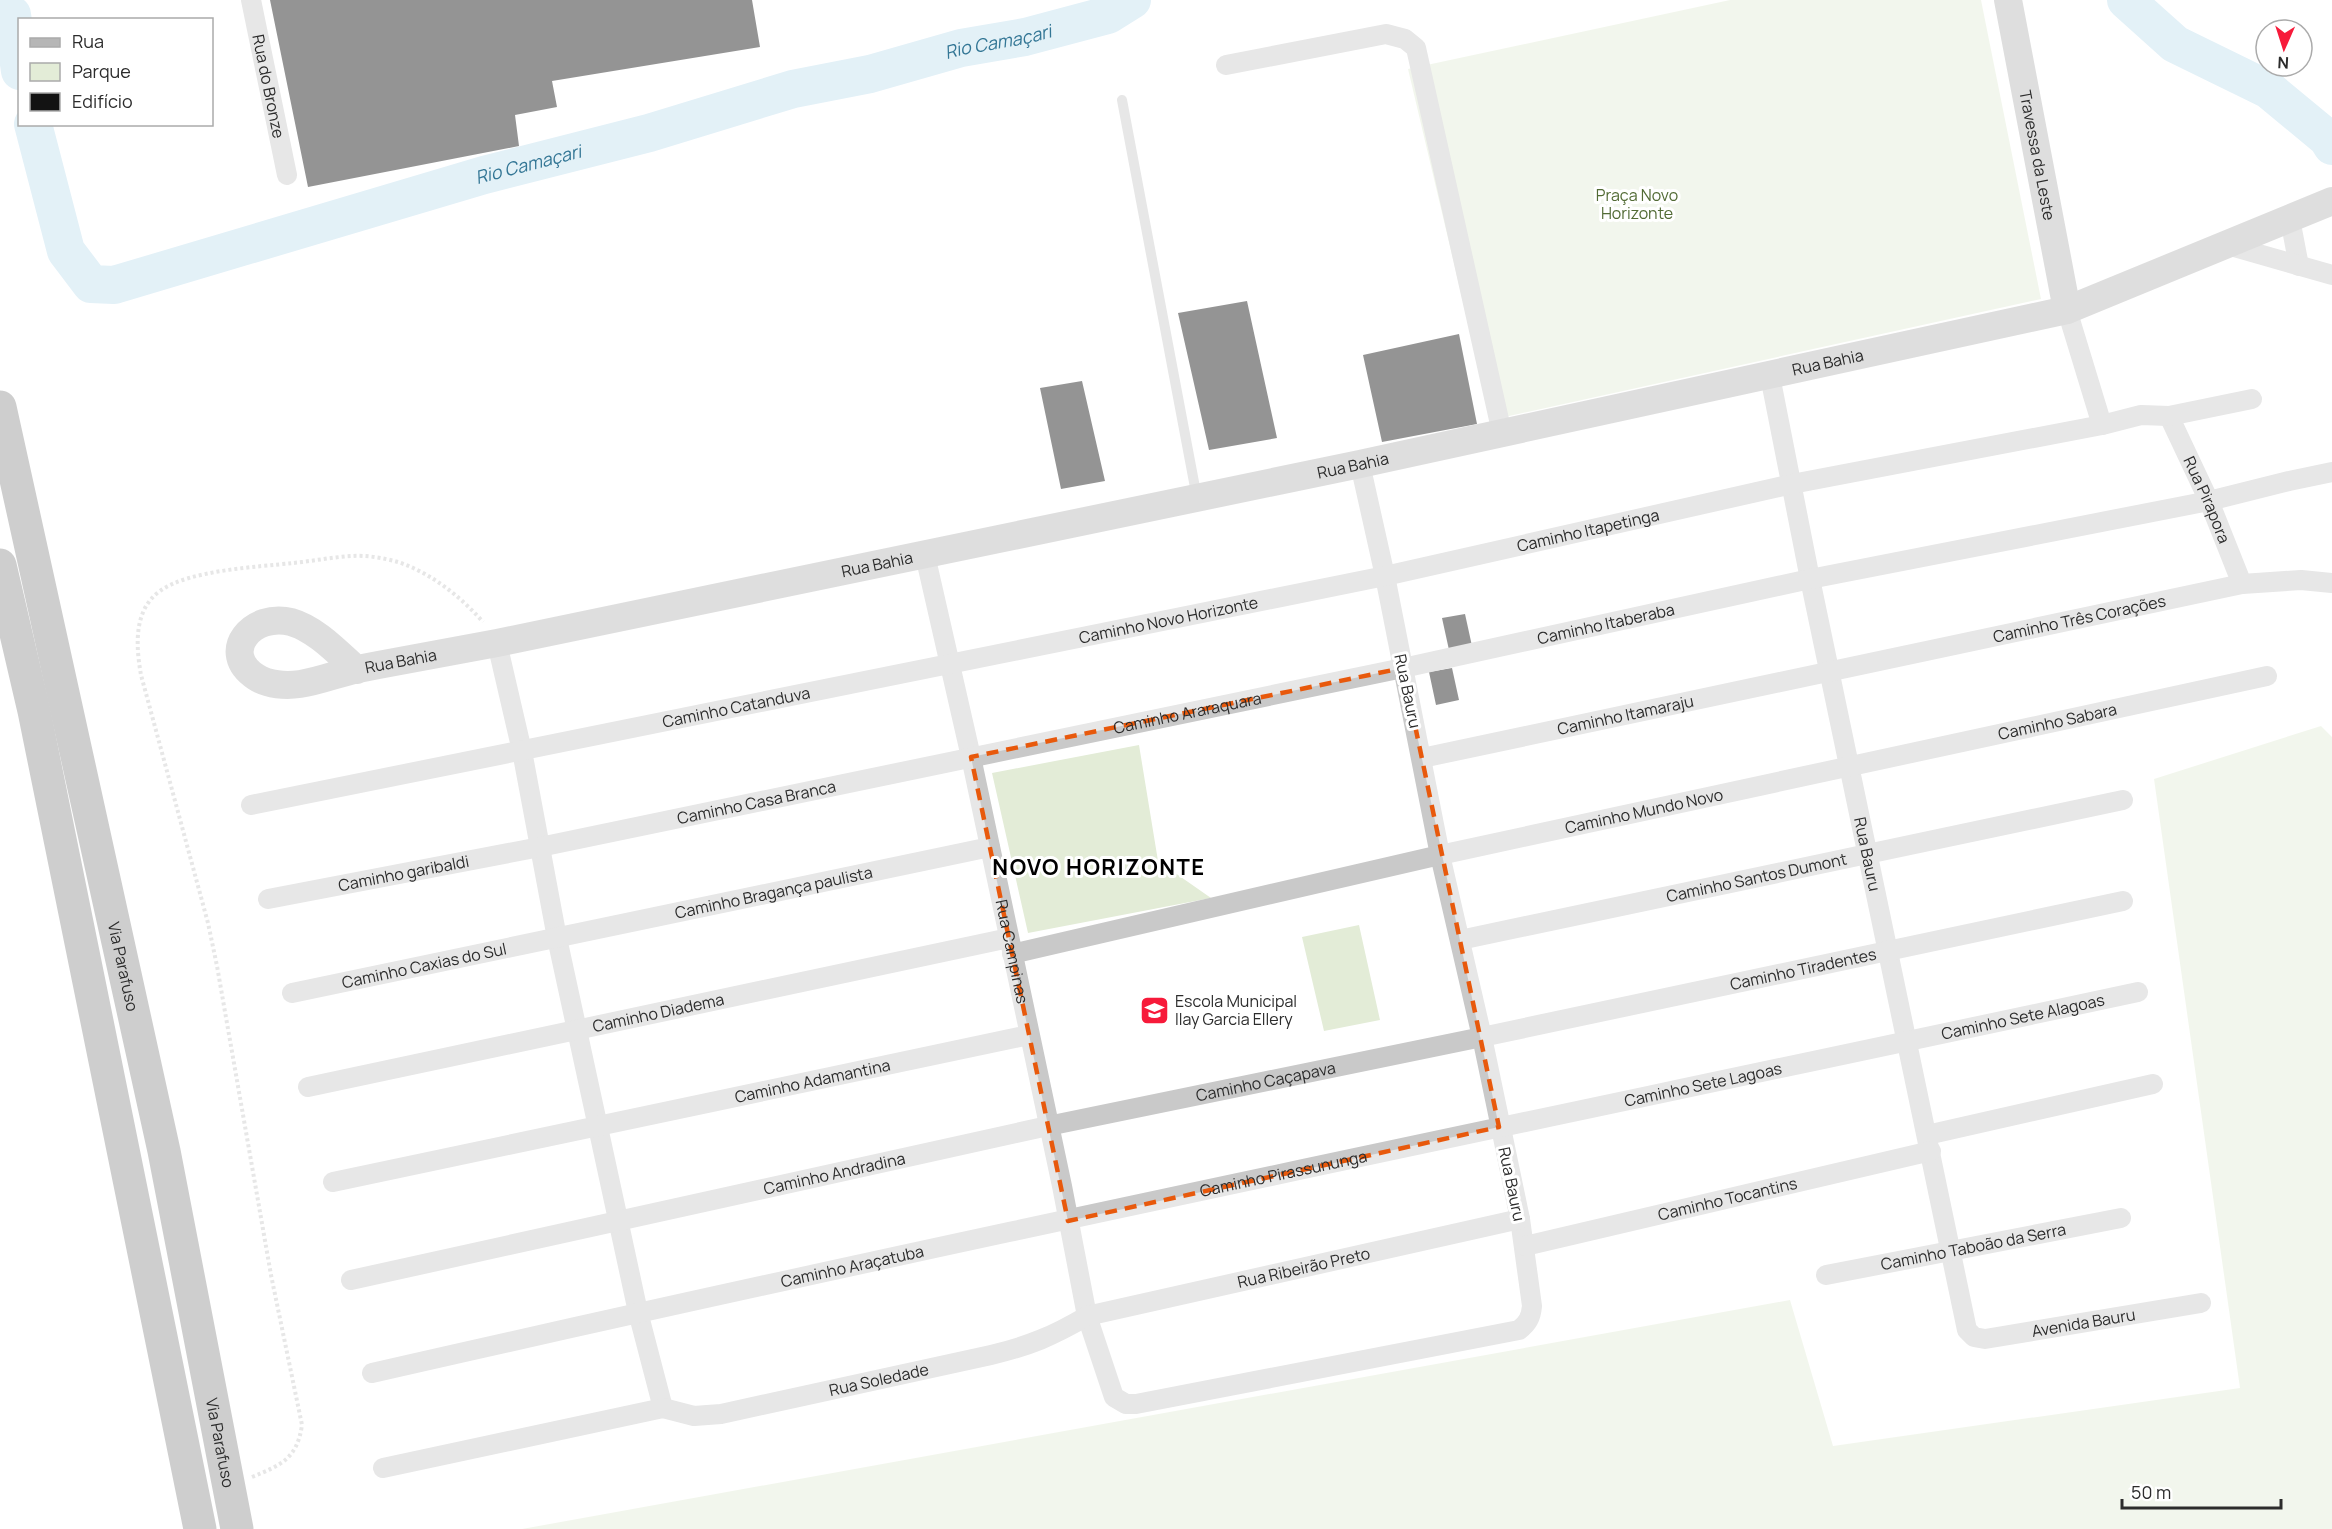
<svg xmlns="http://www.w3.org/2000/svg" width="2332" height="1529" font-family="Manrope,sans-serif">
<rect width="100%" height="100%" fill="#fff"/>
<path fill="#e3ecd7" d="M 1730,0 L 1981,0 L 2041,299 L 1491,420 L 1408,69 Z
M 2321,726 L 2332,737 L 2332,1529 L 522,1529 L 1790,1300 L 1833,1446 L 2240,1388 L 2154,779 Z
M 1139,745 L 1158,861 L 1211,898 L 1028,933 L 992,773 Z
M 1359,925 L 1380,1020 L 1324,1031 L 1302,937 Z"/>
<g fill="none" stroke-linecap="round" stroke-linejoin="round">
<g stroke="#c0dfee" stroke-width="38">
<path d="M 2126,0 L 2175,44 L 2269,90 L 2327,138 L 2332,146"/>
<path d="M 0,11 L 12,15 L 20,71"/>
<path id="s1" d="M 33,124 L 66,251 L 91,284 L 114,285 L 484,175 L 649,133 L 793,89 L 870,74 L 961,48 L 1025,37 L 1108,15 L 1132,0"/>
</g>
</g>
<path fill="#131313" d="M 270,0 L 752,0 L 760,47 L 552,81 L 557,107 L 515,115 L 519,146 L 308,187 Z
M 1247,301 L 1277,438 L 1209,450 L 1178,313 Z
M 1459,334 L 1477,424 L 1382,442 L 1363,355 Z
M 1082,381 L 1105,481 L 1061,489 L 1040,388 Z
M 1465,614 L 1472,646 L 1449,650 L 1442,618 Z
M 1452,668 L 1459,700 L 1436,705 L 1429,672 Z"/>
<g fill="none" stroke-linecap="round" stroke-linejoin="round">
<path stroke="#c9c9c9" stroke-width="4" stroke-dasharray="3 3" stroke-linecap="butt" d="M 252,1477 C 281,1465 297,1459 302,1425 L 271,1275 L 217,966 L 208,923 L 141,675 C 136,647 133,610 160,591 C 189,570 257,567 293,563 C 313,561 333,557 352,556 C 367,555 384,558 398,562 C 431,573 460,596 483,622"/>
<path stroke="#c9c9c9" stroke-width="10" d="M 1122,100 L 1197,498"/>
<g stroke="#c9c9c9" stroke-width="20">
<path id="s2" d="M 251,0 L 287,175"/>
<path d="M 1226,65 L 1386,34 L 1405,39 L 1416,48 L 1502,433"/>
<path d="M 2290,219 L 2299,266"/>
<path d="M 2227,245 L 2332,275"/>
<path d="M 2067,310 L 2102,425"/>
<path id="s3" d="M 1770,376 L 1810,579 L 1967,1330 L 1974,1337 L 1985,1339 L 2201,1303"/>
<path id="s4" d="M 2169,416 L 2209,501 L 2242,584"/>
<path id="s5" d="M 925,555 L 971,757 L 1062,1186 L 1087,1316 L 1114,1397 L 1126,1404 L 1136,1404 L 1519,1330 C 1528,1323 1531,1317 1532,1306 L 1520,1219 L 1482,1037 L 1440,855 L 1385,576 L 1360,464"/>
<path d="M 497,643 L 522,751 L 557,938 L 598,1127 L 638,1312 L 663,1408"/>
<path id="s6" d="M 1422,758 L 2242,584 L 2301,580 L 2332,583"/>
<path id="s7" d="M 251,805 L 1385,576 L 1792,484 L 2102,425 L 2141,415 L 2169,416 L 2252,399"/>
<path id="s8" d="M 268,899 L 540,847 L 1403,668 L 1810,579 L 2209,501 L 2289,481 L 2332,472"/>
<path id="s9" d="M 1460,940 L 2123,800"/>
<path id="s10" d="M 1012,954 L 1440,855 L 2267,676"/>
<path id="s11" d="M 292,993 L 990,847"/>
<path id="s12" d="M 308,1087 L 1009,938"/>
<path d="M 1927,1135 L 2153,1084"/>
<path id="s13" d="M 333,1182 L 1029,1035"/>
<path id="s14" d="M 1525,1246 L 1931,1151"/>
<path id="s15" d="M 1826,1275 L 2121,1218"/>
<path id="s16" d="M 351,1280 L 1048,1126 L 1482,1037 L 2123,901"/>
<path id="s17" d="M 372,1373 C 959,1239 1549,1118 2138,992"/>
<path id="s18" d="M 383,1468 L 663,1408 L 694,1416 L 721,1414 L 991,1355 C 1029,1346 1053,1336 1087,1316 L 1520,1219"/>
</g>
<g stroke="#b6b6b6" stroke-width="28">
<path id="s19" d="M 2008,0 L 2067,310"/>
<path id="s20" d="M 357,670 C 338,653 316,629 291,622 C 253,612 218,652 256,677 C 268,685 286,686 300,684 C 320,681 339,673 358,669 C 404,660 450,652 497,643 L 1360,464 L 2067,310 L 2332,201"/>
</g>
<g stroke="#939393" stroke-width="33">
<path id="s21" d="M 0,407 L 164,1151 L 237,1529"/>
<path d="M 0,565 L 34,711 L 200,1529"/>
</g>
</g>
<path d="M0 0H2332V1529H0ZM 1403,668 L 1499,1127 L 1068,1221 L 971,757 Z" fill="#fff" fill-opacity=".55" fill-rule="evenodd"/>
<path fill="none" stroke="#e8590c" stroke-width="4.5" stroke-dasharray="12 8" stroke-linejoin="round" d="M 1403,668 L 1499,1127 L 1068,1221 L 971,757 Z"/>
<defs>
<symbol id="school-square" viewBox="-11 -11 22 22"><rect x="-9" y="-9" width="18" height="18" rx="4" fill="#f71a3a" stroke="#fff"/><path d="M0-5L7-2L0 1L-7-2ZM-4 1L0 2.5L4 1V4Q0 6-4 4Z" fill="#fff"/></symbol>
</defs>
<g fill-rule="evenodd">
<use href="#school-square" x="1138" y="994" width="33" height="33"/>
</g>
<g text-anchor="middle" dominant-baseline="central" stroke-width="6" stroke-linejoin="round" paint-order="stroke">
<g font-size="16" fill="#2c2c2c" stroke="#fff">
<text stroke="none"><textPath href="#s2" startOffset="88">Rua do Bronze</textPath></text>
<text stroke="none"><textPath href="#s19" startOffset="158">Travessa da Leste</textPath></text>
<text stroke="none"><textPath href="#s20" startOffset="1788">Rua Bahia</textPath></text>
<text stroke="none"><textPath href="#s20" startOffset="1302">Rua Bahia</textPath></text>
<text stroke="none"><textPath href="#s4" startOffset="92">Rua Pirapora</textPath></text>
<text stroke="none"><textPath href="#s7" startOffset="1365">Caminho Itapetinga</textPath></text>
<text stroke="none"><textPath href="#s20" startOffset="816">Rua Bahia</textPath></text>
<text stroke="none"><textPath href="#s7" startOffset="936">Caminho Novo Horizonte</textPath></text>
<text stroke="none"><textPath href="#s6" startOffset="672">Caminho Três Corações</textPath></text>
<text stroke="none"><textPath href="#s8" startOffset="1366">Caminho Itaberaba</textPath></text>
<text stroke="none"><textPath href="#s20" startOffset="330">Rua Bahia</textPath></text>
<text transform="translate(1408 691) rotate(78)">Rua Bauru</text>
<text stroke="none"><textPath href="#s7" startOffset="495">Caminho Catanduva</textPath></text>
<text stroke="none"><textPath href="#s8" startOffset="938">Caminho Araraquara</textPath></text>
<text stroke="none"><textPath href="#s6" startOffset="208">Caminho Itamaraju</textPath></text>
<text stroke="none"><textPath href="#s10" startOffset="1071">Caminho Sabara</textPath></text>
<text stroke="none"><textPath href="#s8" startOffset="498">Caminho Casa Branca</textPath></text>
<text stroke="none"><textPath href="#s10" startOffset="648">Caminho Mundo Novo</textPath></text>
<text stroke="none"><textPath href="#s3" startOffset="488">Rua Bauru</textPath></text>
<text stroke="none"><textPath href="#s8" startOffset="138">Caminho garibaldi</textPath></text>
<text stroke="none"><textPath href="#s9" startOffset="303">Caminho Santos Dumont</textPath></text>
<text stroke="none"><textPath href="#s11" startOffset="492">Caminho Bragança paulista</textPath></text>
<text stroke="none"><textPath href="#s5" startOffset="406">Rua Campinas</textPath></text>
<text stroke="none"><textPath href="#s11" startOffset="135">Caminho Caxias do Sul</textPath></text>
<text stroke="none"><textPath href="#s21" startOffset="573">Via Parafuso</textPath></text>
<text stroke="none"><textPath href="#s16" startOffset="1485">Caminho Tiradentes</textPath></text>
<text stroke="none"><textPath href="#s12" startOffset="358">Caminho Diadema</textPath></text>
<text stroke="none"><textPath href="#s17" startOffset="1689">Caminho Sete Alagoas</textPath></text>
<text stroke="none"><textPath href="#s13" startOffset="490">Caminho Adamantina</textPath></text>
<text stroke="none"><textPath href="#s16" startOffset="936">Caminho Caçapava</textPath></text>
<text stroke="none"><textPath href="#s17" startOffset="1362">Caminho Sete Lagoas</textPath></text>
<text stroke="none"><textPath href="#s16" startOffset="495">Caminho Andradina</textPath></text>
<text stroke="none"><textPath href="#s17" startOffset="933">Caminho Pirassununga</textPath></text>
<text transform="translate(1512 1184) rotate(78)">Rua Bauru</text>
<text stroke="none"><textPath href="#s14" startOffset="208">Caminho Tocantins</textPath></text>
<text stroke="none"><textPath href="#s15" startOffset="150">Caminho Taboão da Serra</textPath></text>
<text stroke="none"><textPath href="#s17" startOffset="492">Caminho Araçatuba</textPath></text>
<text stroke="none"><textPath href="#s18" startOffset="948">Rua Ribeirão Preto</textPath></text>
<text stroke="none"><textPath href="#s3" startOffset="1095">Avenida Bauru</textPath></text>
<text stroke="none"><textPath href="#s18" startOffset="507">Rua Soledade</textPath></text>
<text stroke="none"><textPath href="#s21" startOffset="1059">Via Parafuso</textPath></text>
</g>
<g font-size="16" fill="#526b35" stroke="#fff">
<text x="1637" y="195">Praça Novo<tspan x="1637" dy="18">Horizonte</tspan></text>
</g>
<g font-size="16" fill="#2c2c2c" stroke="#fff" text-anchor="start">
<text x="1175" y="1001">Escola Municipal<tspan x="1175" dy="18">Ilay Garcia Ellery</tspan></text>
</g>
<g font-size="18" font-style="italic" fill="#337695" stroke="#fff">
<text stroke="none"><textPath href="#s1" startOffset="1113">Rio Camaçari</textPath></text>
<text stroke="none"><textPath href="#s1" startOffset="627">Rio Camaçari</textPath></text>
</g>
<g font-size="22" font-weight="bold" letter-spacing="1.5" fill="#000" stroke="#fff">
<text x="1099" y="867">NOVO HORIZONTE</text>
</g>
</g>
<rect x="18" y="18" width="195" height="108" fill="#ffffff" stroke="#ababab" stroke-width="1.5"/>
<rect x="30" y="38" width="30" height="9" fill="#b6b6b6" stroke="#ababab" stroke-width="1.5"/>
<text x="72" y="48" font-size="18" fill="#2c2c2c">Rua</text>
<rect x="30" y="63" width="30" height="18" fill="#e3ecd7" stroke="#ababab" stroke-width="1.5"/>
<text x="72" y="78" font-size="18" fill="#2c2c2c">Parque</text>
<rect x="30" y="93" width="30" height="18" fill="#131313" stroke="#ababab" stroke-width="1.5"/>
<text x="72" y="108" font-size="18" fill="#2c2c2c">Edifício</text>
<g transform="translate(2284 48) rotate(183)"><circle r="28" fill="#ffffff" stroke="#ababab" stroke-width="1.5"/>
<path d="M0-4.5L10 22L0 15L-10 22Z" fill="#f71a3a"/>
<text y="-9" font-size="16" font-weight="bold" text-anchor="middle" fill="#2c2c2c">N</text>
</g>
<path d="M2122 1499v9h159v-9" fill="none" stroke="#2c2c2c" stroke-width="3"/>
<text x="2131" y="1499" font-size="18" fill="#2c2c2c" stroke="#ffffff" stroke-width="4.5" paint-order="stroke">50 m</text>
</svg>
